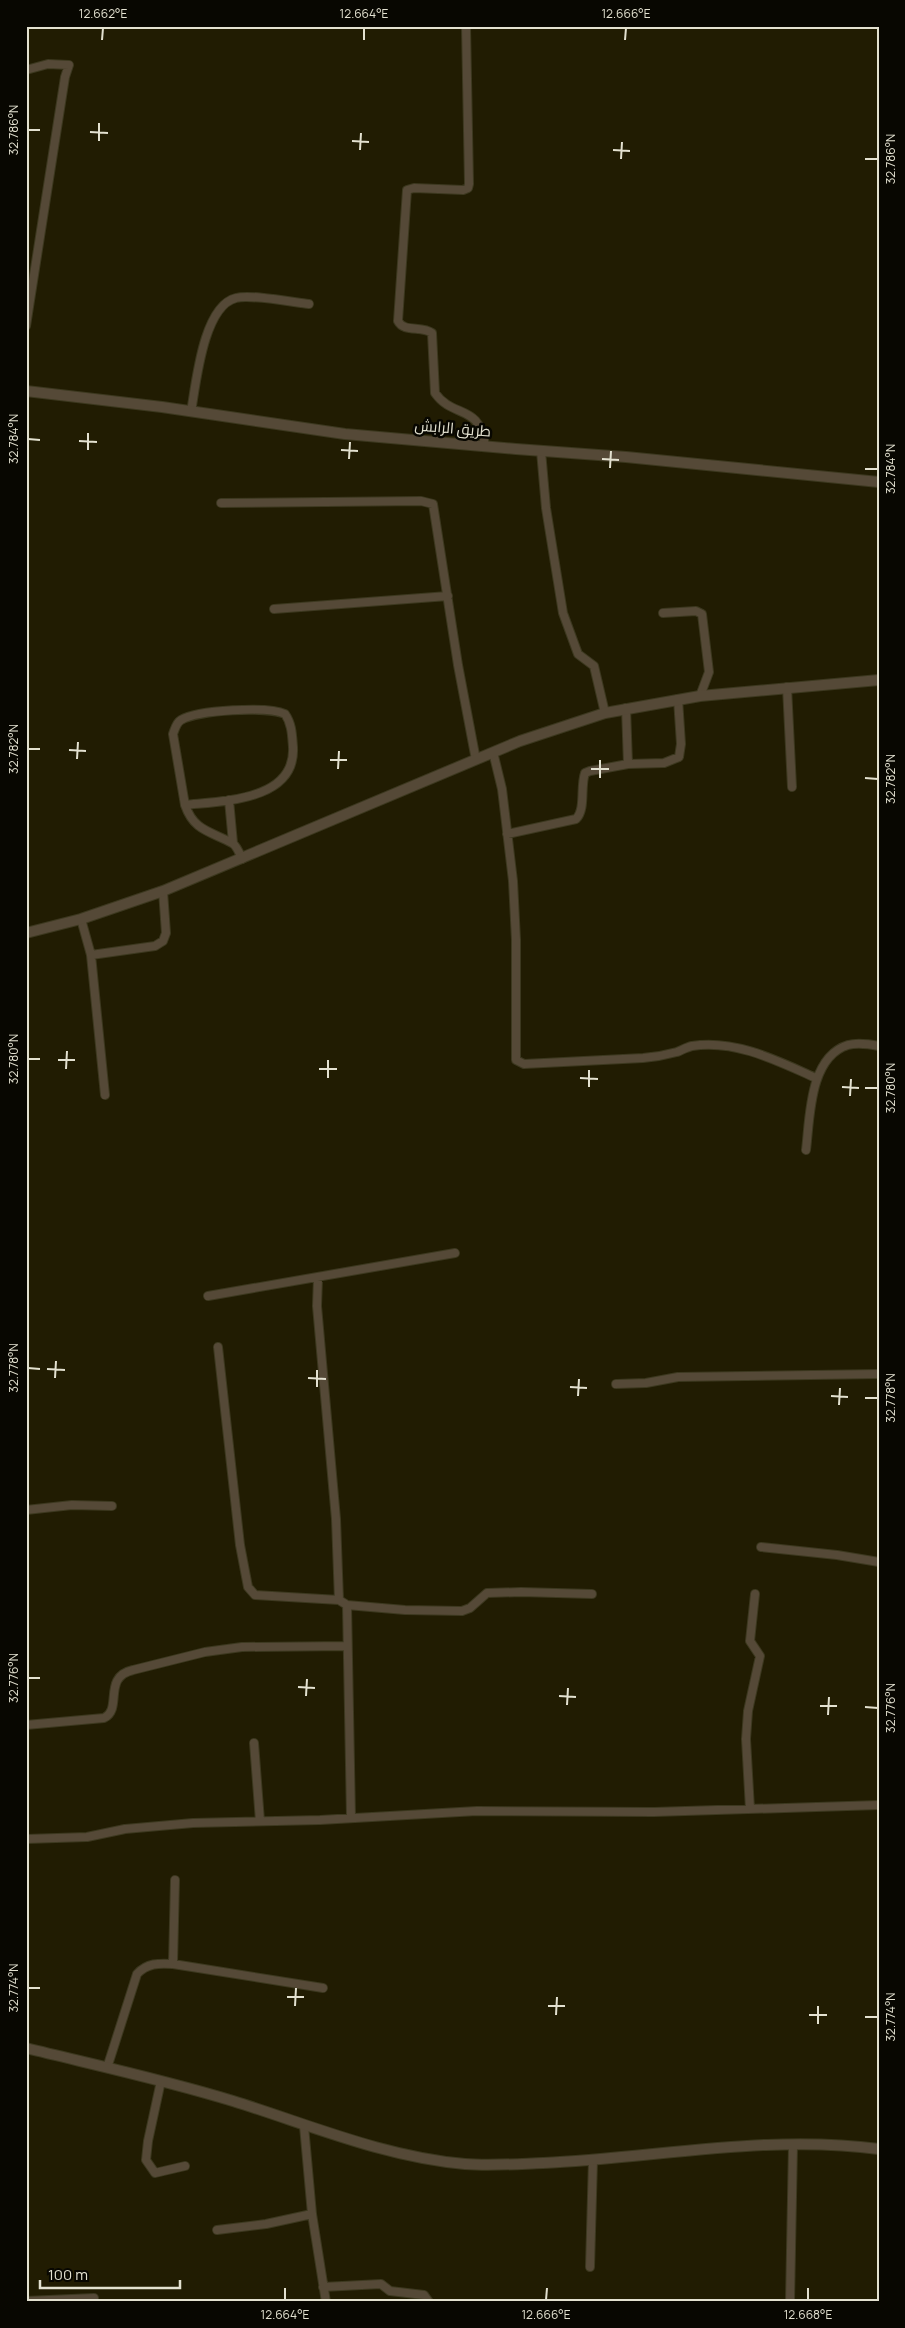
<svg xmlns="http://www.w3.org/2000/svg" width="905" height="2328" font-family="Manrope,Cairo,sans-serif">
<rect width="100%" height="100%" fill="#211c02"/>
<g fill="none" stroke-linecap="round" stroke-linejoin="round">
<defs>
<path id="minor" d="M 466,26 L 469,184 L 468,188 L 463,190 L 414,188 L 407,190 L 398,321 C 404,333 422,325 432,333 L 435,393 C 453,419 480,403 485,446
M 26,70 L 48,64 L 69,65 L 65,77 L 26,326
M 191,412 C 196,384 203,306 236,298 C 250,294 292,302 309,304
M 541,451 L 546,508 L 563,613 L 578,654 L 594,666 L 605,713
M 221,503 L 421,501 L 433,504 L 458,665 L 476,760
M 274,609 L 448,596
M 663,613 L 696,611 L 702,614 L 709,672 L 700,696
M 787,687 L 792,787
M 626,708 L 628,764
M 493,752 L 502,789 L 513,881 L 516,940 L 516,1060 L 524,1064 L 643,1058 C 655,1057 666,1055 677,1052 C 682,1050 687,1047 692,1046 C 735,1039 778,1061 816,1078
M 229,800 L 233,843
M 185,805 C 222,801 296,801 293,747 C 292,735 292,724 285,714 C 268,706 197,710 181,720 C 176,723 175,729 173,734 L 185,805 C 194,831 210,831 232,843 C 236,845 240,854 242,859
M 507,834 L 576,819 C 586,809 580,787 585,773 L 590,771 L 628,764 L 664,763 L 679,757 L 681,744 L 678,699
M 81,919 L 91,955
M 105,1095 L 91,955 L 155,946 L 163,941 L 166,933 L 163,891
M 806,1150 C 810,1118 809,1057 848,1045 C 858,1042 869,1044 879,1046
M 208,1296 L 455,1253
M 218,1347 L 240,1545 L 248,1587 L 255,1595 L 339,1600 L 336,1519 L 317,1306 L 318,1278
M 616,1384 L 646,1383 L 678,1377 L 879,1374
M 26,1510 L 72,1505 L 112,1506
M 761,1547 L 837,1555 L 879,1562
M 339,1600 L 347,1605 L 405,1610 L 462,1611 L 470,1608 L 487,1593 L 521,1592 L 592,1594
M 347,1605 L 351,1818
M 26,1725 L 104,1718 C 123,1709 102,1677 133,1670 L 205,1652 L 242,1647 L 347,1646
M 254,1743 L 260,1821
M 750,1809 L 746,1739 L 748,1711 L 760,1656 L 750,1641 L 755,1594
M 26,1839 L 87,1837 L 125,1829 L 193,1823 L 320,1820 L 477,1811 L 654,1812 L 879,1805
M 173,1964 L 175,1880
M 107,2068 L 137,1974 C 147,1963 159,1963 173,1964 L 323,1988
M 161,2081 L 148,2141 L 146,2160 L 155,2173 L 185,2166
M 304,2126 L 312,2214 L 326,2302
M 217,2230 L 266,2224 L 312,2214
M 590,2267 L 593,2160
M 323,2287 L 381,2284 L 390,2291 L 424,2295 L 429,2302
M 26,2301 L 94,2298
M 790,2302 L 793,2145"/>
<path id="tertiary" d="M 26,391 L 162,407 L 345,434 L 516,449 L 626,457 L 879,482
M 26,933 L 81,919 L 163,891 L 520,741 L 605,713 L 700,696 L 879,680
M 26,2048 C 95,2065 165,2080 233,2101 C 310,2125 384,2157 465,2164 C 491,2166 517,2164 543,2163 C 655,2158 767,2134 879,2149"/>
</defs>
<use href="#minor" stroke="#3c381f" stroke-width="10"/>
<use href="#tertiary" stroke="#3c381f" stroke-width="12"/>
<use href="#minor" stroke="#554937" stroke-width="8"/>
<use href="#tertiary" stroke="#554937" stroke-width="10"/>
</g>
<path fill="none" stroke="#e3e1d0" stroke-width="2" d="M 102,40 L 103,28M 364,40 L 364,28M 625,40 L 626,28M 28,130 L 40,130M 90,132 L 108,133M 99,141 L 99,123M 352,141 L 369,142M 360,150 L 361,133M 613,150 L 630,151M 621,159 L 622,142M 865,159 L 878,159M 28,439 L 40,440M 79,441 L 97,442M 88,450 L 88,433M 341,450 L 358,451M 349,459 L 350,442M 602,459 L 619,460M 610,468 L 611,451M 865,469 L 878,469M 28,749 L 40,749M 69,750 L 86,751M 77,759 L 78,742M 330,760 L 347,760M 338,769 L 339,751M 591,769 L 609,769M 600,778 L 600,760M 865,778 L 878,779M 28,1059 L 40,1059M 58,1060 L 75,1060M 66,1069 L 67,1051M 319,1069 L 337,1069M 328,1078 L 328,1060M 580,1078 L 598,1079M 589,1087 L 589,1070M 842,1087 L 859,1088M 865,1088 L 878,1088M 850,1096 L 851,1079M 28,1368 L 40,1369M 47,1369 L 65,1370M 55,1378 L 56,1361M 308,1378 L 326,1379M 317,1387 L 317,1370M 570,1387 L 587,1388M 578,1396 L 579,1379M 831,1396 L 848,1397M 865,1398 L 878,1398M 839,1405 L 840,1388M 28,1678 L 40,1678M 298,1687 L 315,1688M 306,1696 L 307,1679M 559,1696 L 576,1697M 567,1705 L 568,1688M 820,1706 L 837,1706M 865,1707 L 878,1708M 828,1715 L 829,1697M 28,1988 L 40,1988M 287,1997 L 304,1997M 295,2006 L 296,1988M 548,2006 L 565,2006M 556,2015 L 557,1997M 809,2015 L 827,2015M 865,2017 L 878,2017M 818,2024 L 818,2006M 285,2300 L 285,2288M 546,2300 L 547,2288M 808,2300 L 808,2288"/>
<g text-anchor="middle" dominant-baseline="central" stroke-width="5" stroke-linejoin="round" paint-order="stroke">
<g font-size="15" fill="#e3e1d0" stroke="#080701">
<text transform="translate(453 428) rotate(5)">طريق الرابش</text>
</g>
</g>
<rect width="905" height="2328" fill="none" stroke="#080701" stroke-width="55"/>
<path d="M40 2280v8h140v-8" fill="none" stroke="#e3e1d0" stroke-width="2.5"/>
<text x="48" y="2280" font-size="15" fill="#e3e1d0" stroke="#080701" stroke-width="4" paint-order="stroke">100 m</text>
<rect x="28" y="28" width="850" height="2272" fill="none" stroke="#e3e1d0" stroke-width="2"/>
<g font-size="12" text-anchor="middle" fill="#e3e1d0">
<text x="103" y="18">12.662°E</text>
<text x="364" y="18">12.664°E</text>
<text x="626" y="18">12.666°E</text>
<text transform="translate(14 130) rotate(-90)" y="4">32.786°N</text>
<text transform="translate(891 159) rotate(-90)" y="4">32.786°N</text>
<text transform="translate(14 439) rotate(-90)" y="4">32.784°N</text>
<text transform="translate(891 469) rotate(-90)" y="4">32.784°N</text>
<text transform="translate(14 749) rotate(-90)" y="4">32.782°N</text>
<text transform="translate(891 779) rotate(-90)" y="4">32.782°N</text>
<text transform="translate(14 1059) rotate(-90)" y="4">32.780°N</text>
<text transform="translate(891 1088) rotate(-90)" y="4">32.780°N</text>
<text transform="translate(14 1368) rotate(-90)" y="4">32.778°N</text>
<text transform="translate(891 1398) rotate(-90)" y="4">32.778°N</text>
<text transform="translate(14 1678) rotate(-90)" y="4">32.776°N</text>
<text transform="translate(891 1708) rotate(-90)" y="4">32.776°N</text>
<text transform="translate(14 1988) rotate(-90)" y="4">32.774°N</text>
<text transform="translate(891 2017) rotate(-90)" y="4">32.774°N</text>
<text x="285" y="2319">12.664°E</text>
<text x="546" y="2319">12.666°E</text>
<text x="808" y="2319">12.668°E</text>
</g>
</svg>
